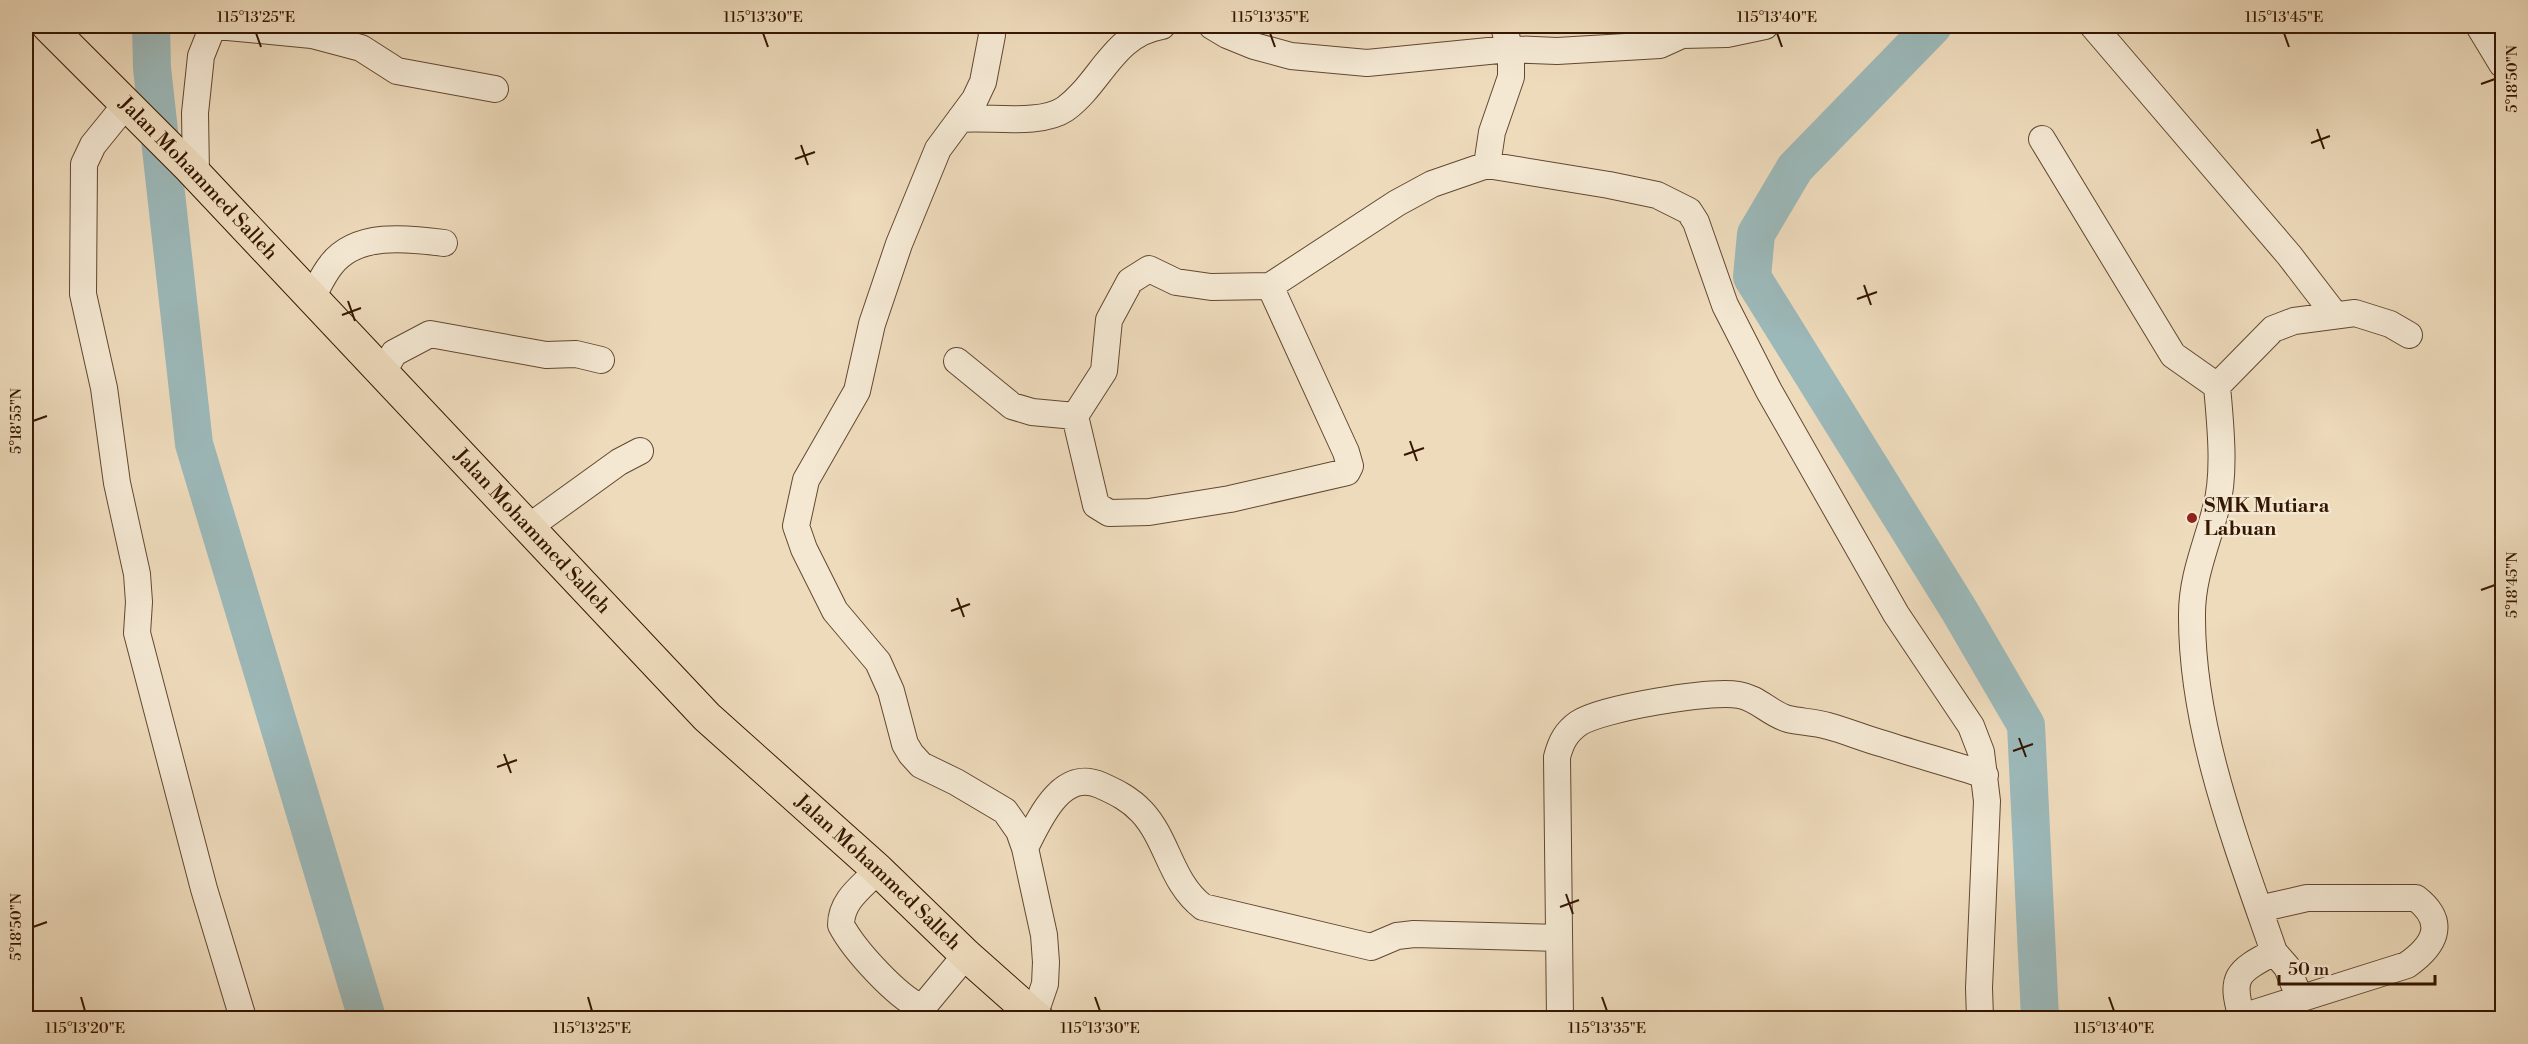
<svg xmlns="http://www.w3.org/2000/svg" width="2528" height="1044" font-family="'Libre Bodoni',serif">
<rect width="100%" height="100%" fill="#eedbbc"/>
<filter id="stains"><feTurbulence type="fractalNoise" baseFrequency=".00333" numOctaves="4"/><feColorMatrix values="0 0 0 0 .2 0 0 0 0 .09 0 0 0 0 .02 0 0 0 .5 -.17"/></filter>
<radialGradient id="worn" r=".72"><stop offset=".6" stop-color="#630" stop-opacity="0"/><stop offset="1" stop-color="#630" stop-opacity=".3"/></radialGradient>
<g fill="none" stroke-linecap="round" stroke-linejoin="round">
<path stroke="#9cb9ba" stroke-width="38" d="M 151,26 L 152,68 L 194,444 L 367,1018
M 1933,26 L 1795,168 L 1756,234 L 1752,277 L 1959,610 L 2026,725 L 2040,1018"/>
<defs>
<path id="minor" d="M 217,26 L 312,35 L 361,48 L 397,71 L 495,89
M 990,26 L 992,35 L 983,82 L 975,99 L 938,149 L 899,244 L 872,324 L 857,391 L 806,480 L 796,526 L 804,549 L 835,611 L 878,662 L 891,691 L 905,744 L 911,754 L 921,765 L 956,782 L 1005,811 L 1019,831 L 1025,848 L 1044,935 L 1046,962 L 1045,984 L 1034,1016
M 1212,26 L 1227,35 L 1254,46 L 1291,56 L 1367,63 L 1509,49 L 1557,51 L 1660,45 L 1682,35 L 1727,34 L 1765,26
M 2093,26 L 2289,255 L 2335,315
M 2479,26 L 2502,64
M 127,103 L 93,145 L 84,164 L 83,294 L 104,388 L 117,483 L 137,574 L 139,602 L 137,633 L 204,889 L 243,1018
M 960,119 C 989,116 1040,126 1065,109 C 1101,83 1113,34 1162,26
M 2042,139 L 2173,355 L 2217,386
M 1487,165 L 1492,132 L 1511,77 L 1511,57 L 1504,26
M 196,174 L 195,113 L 201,56 L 213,26
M 312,297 C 318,287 323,275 331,265 C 356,232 407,238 444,243
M 957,361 L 1012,406 L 1032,412 L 1075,416 L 1096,505 L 1109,513 L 1149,512 L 1230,499 L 1347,472 L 1350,466 L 1346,452 L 1270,286
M 383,372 L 394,353 L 430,334 L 546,355 L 576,354 L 601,360
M 1075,416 L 1104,371 L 1109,320 L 1130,281 L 1149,269 L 1176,282 L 1211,287 L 1270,286 L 1397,203 L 1432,184 L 1487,165 L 1609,185 L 1657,195 L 1689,211 L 1696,222 L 1725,305 L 1769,391 L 1896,614 L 1971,726 L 1981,752 L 1987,801 L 1979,988 L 1980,1018
M 529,527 L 619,462 L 640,451
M 1025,848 C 1039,820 1061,768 1100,785 C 1116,792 1130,799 1142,812 C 1168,840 1171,883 1203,907 L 1371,947 L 1397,936 L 1414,934 L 1559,938
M 878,870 C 862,887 841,900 841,925 C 854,950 897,997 922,1008 L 918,1018
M 2274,952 L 2287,967 L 2300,999
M 922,1008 L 966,955
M 2242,1017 L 2407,965 C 2434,946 2448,923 2416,898 L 2307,898 L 2259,909
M 1560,1018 L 1557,757 C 1561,742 1566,732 1579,723 C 1603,708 1710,690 1739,695 C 1758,698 1770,714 1788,719 C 1801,722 1815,722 1828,726 C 1847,731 1865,739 1884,744 C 1918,755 1952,764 1985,775
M 2242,1018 C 2230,977 2236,972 2274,952 C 2237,845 2191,728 2192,614 C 2192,576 2207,544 2216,508 C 2226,473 2220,421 2217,386 L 2273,329 L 2294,321 L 2355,313 L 2390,324 L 2409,335"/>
<g id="major">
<path id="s1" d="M 48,26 L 190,168 L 707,717 L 878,870 L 966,955 L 1037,1018"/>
</g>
</defs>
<use href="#minor" stroke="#634830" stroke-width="28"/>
<use href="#major" stroke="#351701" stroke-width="34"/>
<use href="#minor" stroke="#f4e8d3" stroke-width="26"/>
<use href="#major" stroke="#eedbbc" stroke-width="32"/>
</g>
<path fill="none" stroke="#351701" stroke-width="2" d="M 256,33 L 261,47M 763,33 L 768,47M 1270,33 L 1275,47M 1777,33 L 1782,47M 2284,33 L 2289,47M 2481,84 L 2495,79M 2317,129 L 2324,149M 2311,143 L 2330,136M 801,145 L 808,165M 795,159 L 815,152M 1864,285 L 1871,305M 1857,299 L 1877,292M 348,301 L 355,321M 342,315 L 361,308M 33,421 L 47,416M 1410,441 L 1417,461M 1404,455 L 1424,448M 2481,590 L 2495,585M 957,598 L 964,617M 951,611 L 970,604M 2019,738 L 2026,757M 2013,751 L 2033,744M 504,754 L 511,773M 497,767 L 517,760M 1566,894 L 1573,914M 1560,907 L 1579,900M 33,927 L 47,922M 81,997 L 85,1011M 588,997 L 592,1011M 1095,997 L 1100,1011M 1602,997 L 1607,1011M 2109,997 L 2114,1011"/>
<circle fill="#8f2418" stroke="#f4e8d3" stroke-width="2" cx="2192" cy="518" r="6"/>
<g text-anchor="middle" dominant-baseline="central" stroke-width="4.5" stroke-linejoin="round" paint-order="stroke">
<g font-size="20" fill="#351701" stroke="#f4e8d3">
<text stroke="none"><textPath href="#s1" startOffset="214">Jalan Mohammed Salleh</textPath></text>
<text stroke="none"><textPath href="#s1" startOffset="700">Jalan Mohammed Salleh</textPath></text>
<text stroke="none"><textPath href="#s1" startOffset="1186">Jalan Mohammed Salleh</textPath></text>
</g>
<g font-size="20" font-weight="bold" fill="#351701" stroke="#f4e8d3" text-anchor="start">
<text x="2204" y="506">SMK Mutiara<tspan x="2204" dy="23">Labuan</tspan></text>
</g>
</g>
<rect width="2528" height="1044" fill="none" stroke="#eedbbc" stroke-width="66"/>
<path d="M2279 975v9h156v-9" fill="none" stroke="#351701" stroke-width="3"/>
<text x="2288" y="975" font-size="18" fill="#351701" stroke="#f4e8d3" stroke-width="4.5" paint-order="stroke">50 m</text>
<rect x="33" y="33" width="2462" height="978" fill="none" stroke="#351701" stroke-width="2"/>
<g font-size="15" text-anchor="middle" fill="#351701">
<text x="256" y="22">115°13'25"E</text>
<text x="763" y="22">115°13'30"E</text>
<text x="1270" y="22">115°13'35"E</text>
<text x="1777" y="22">115°13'40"E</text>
<text x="2284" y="22">115°13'45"E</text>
<text transform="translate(2512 79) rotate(-90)" y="5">5°18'50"N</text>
<text transform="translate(16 421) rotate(-90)" y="5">5°18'55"N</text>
<text transform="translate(2512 585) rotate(-90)" y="5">5°18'45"N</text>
<text transform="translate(16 927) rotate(-90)" y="5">5°18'50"N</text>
<text x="85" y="1033">115°13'20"E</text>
<text x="592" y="1033">115°13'25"E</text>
<text x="1100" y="1033">115°13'30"E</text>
<text x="1607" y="1033">115°13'35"E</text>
<text x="2114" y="1033">115°13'40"E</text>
</g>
<rect width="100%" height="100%" filter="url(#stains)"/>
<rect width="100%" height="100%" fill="url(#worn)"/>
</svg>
